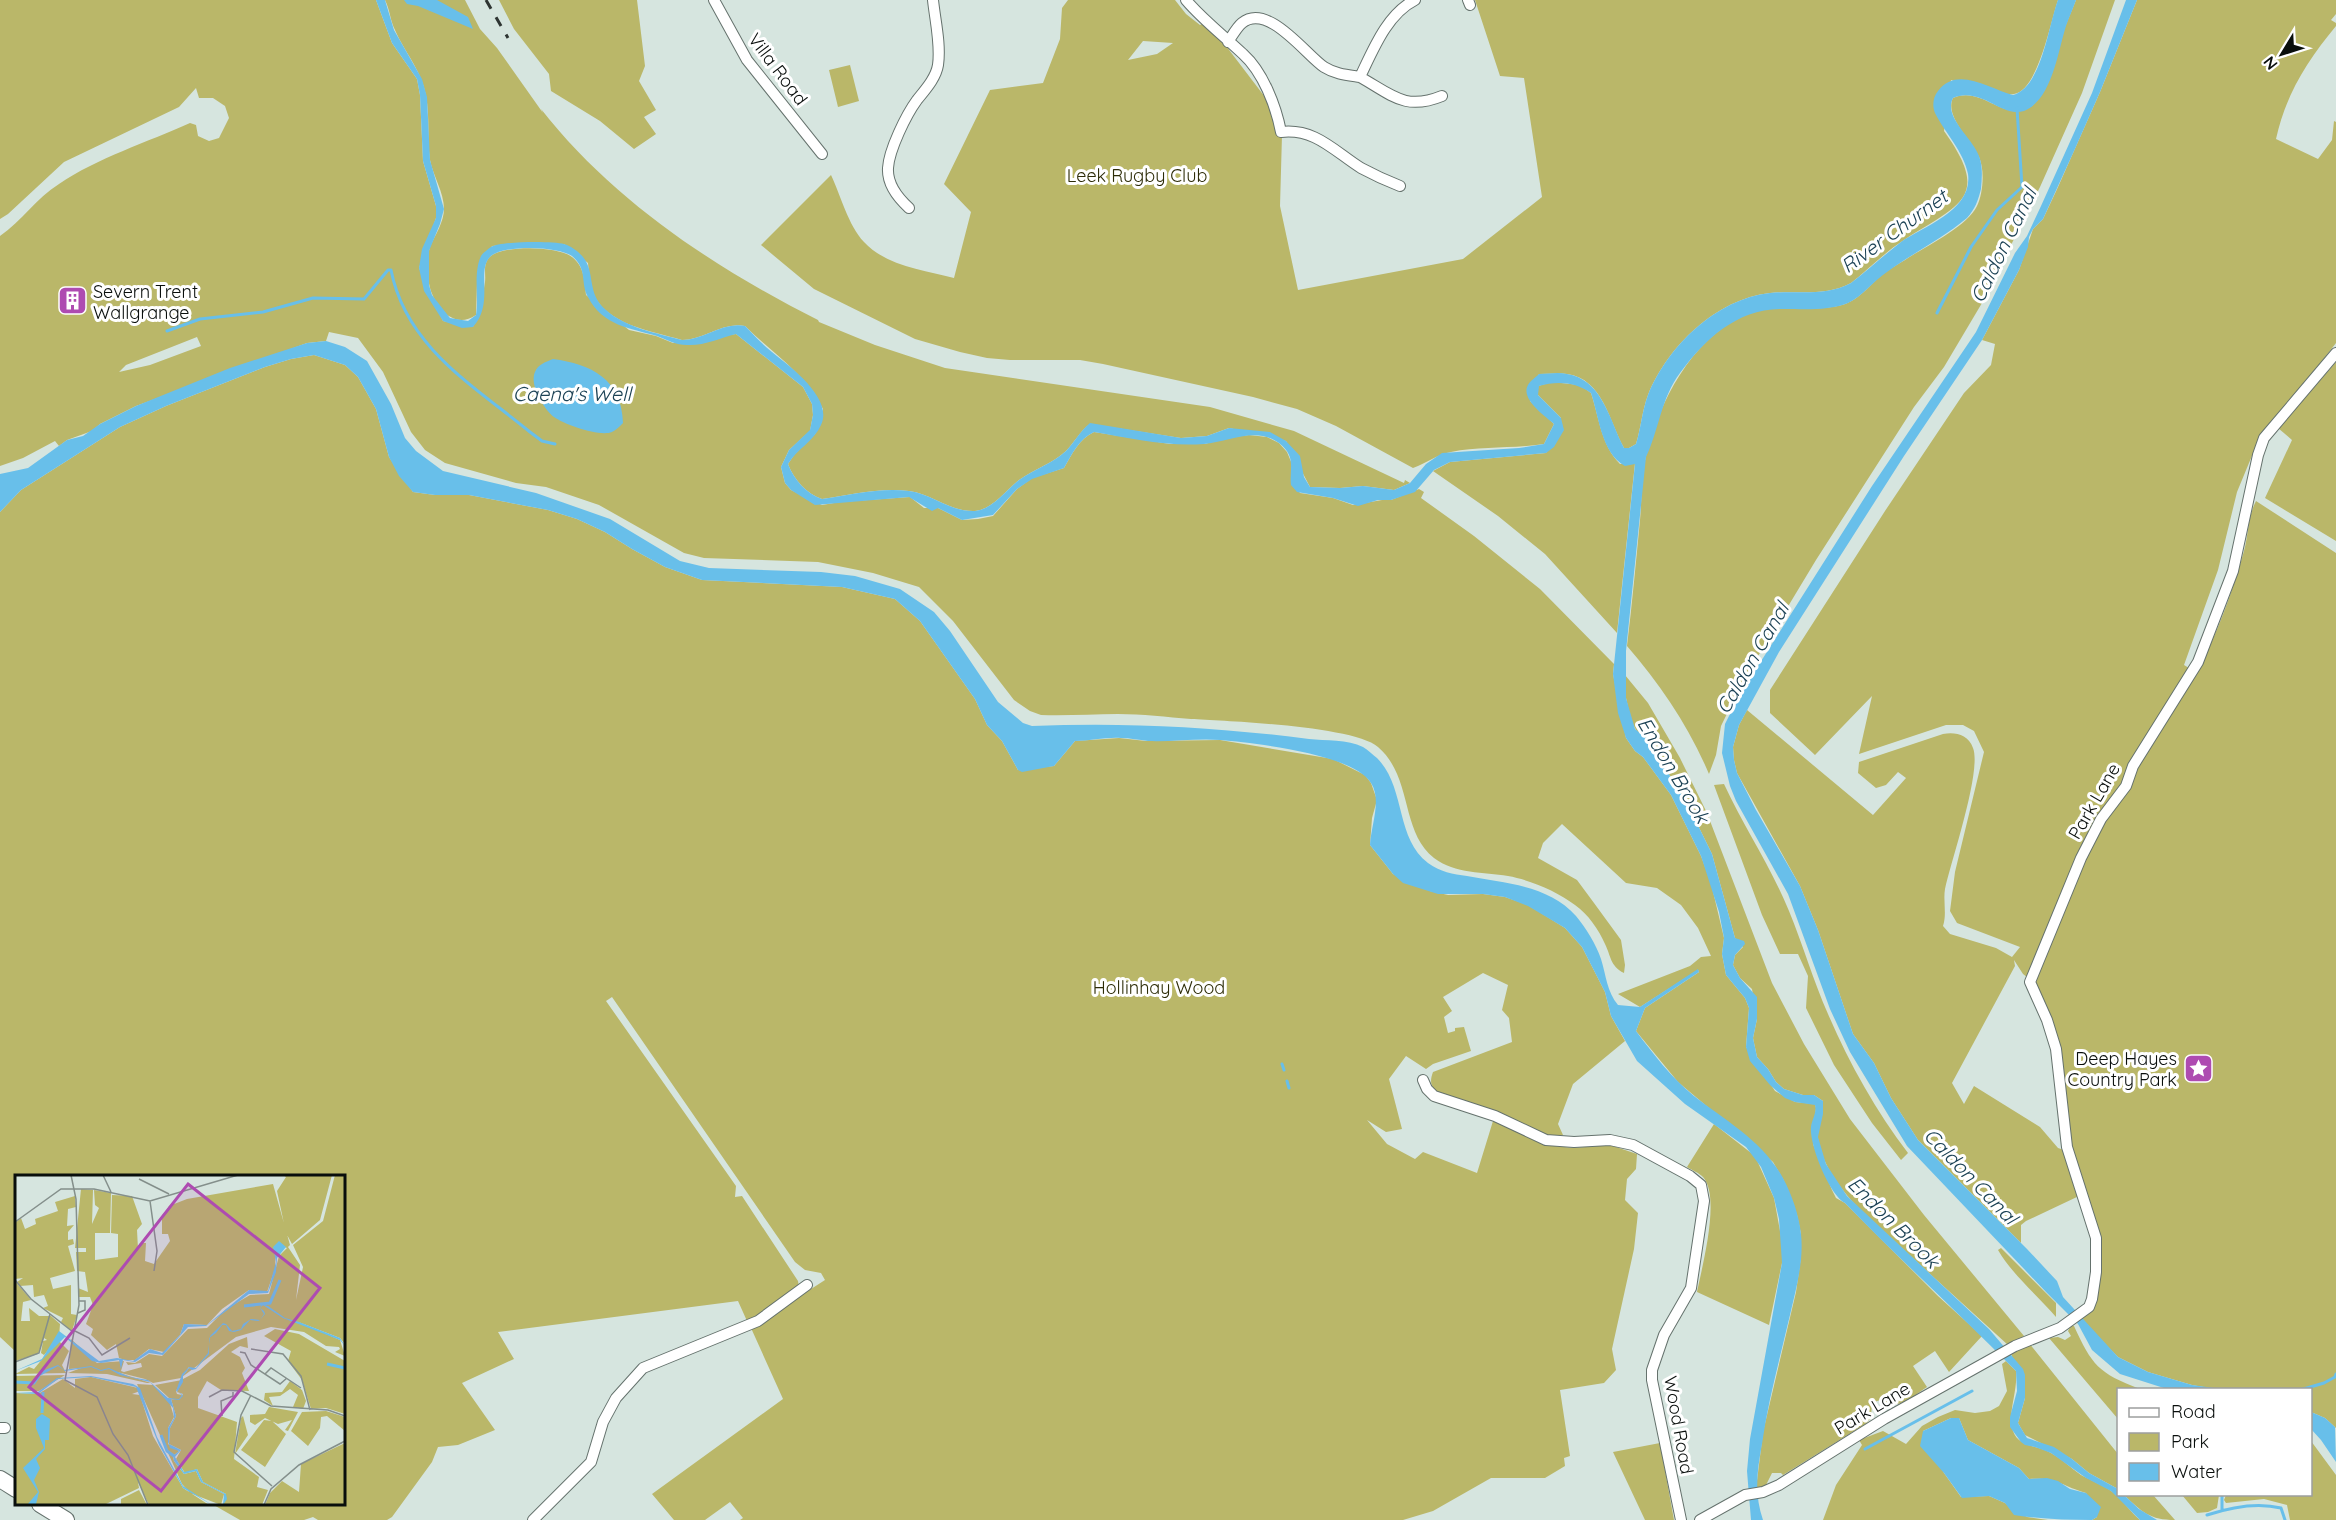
<svg xmlns="http://www.w3.org/2000/svg" width="2336" height="1520" font-family="Quicksand,sans-serif">
<rect width="100%" height="100%" fill="#d6e5df"/>
<path fill="#bab769" fill-rule="evenodd" d="M 0,0 L 376,0 L 392,43 L 417,79 L 420,95 L 423,161 L 436,206 L 436,218 L 419,268 L 443,321 L 473,327 C 477,312 483,297 485,282 C 486,274 483,266 488,259 C 498,244 559,246 572,257 C 584,266 585,281 586,295 L 629,330 L 656,336 L 673,343 L 736,334 L 803,387 L 812,404 L 813,415 L 810,431 L 789,450 L 781,467 L 785,483 L 791,490 L 822,505 L 840,502 L 910,497 L 924,508 L 938,508 L 962,520 L 978,519 L 993,516 L 1017,489 L 1032,478 L 1064,468 C 1072,454 1079,439 1094,432 L 1170,444 L 1205,444 L 1225,438 L 1249,435 L 1267,437 L 1279,443 L 1287,452 L 1292,464 L 1291,480 L 1300,493 L 1333,498 L 1353,505 L 1382,500 L 1391,500 L 1419,489 L 1424,492 L 1421,498 L 1474,536 L 1540,589 L 1614,664 L 1613,674 L 1626,738 L 1635,751 L 1643,757 L 1671,795 L 1701,856 L 1711,883 L 1724,938 L 1722,954 L 1726,975 L 1745,998 L 1749,1008 L 1746,1047 L 1775,1091 L 1795,1102 L 1815,1104 L 1816,1108 L 1813,1144 L 1832,1190 L 1836,1198 L 1845,1203 L 1938,1296 L 1982,1336 L 1949,1372 L 1935,1351 L 1913,1366 L 1927,1387 C 1910,1398 1900,1411 1880,1400 L 1872,1403 L 1871,1417 L 1867,1423 L 1783,1475 L 1781,1473 L 1772,1473 L 1766,1485 L 1756,1489 L 1763,1432 L 1796,1292 L 1801,1257 L 1801,1234 L 1797,1215 L 1783,1179 L 1773,1162 L 1678,1082 L 1636,1031 L 1645,1008 L 1699,972 L 1698,970 L 1640,1007 L 1618,994 L 1690,966 L 1701,957 L 1711,956 L 1698,928 L 1681,905 L 1657,888 L 1626,883 L 1562,824 L 1543,843 L 1538,858 L 1577,880 L 1594,903 L 1621,940 L 1625,965 L 1624,973 C 1610,966 1611,956 1605,944 C 1599,930 1588,914 1575,905 C 1557,891 1530,880 1508,876 C 1484,872 1455,874 1434,858 C 1400,831 1413,777 1378,747 C 1354,726 1227,721 1191,719 C 1167,717 1142,714 1118,714 C 1092,714 1067,716 1041,715 L 1030,711 L 1014,700 L 953,621 L 919,587 L 873,573 L 818,562 L 704,558 L 684,553 L 599,505 L 546,487 L 516,483 L 445,463 L 425,450 L 411,432 L 383,372 L 358,338 L 329,332 L 326,341 L 307,343 L 136,406 L 100,424 L 92,431 L 67,440 L 59,446 L 55,441 L 23,458 L 0,466 L 0,236 C 22,221 36,198 59,184 C 97,158 148,142 190,123 L 196,125 L 198,136 L 209,141 L 219,138 L 229,118 L 225,106 L 213,98 L 199,98 L 196,88 L 179,107 L 64,162 L 8,214 L 0,219 ZM 197,337 L 201,346 L 150,365 L 119,372 L 126,365 Z
M 385,0 L 465,0 L 480,29 L 497,48 L 543,113 L 541,109 C 613,201 715,268 818,320 L 819,322 L 875,345 L 945,368 L 1210,407 L 1294,431 L 1404,483 L 1405,480 L 1410,483 L 1394,490 L 1363,486 L 1340,488 L 1310,487 L 1286,441 L 1229,428 L 1207,436 L 1181,438 L 1090,424 C 1079,432 1075,442 1066,451 C 1052,464 1034,469 1019,480 C 1005,491 993,509 975,511 C 950,512 932,494 909,491 C 881,487 850,495 822,499 C 807,494 794,480 788,464 L 794,455 L 815,434 L 823,409 C 805,373 773,354 745,326 C 724,321 703,340 682,340 C 652,331 605,325 592,291 C 589,284 589,272 588,263 L 564,244 L 516,244 L 492,246 L 477,284 L 476,315 C 454,330 436,308 430,288 C 427,276 426,259 430,247 C 435,235 444,222 444,209 C 444,192 433,176 430,160 C 427,139 430,117 426,96 C 422,71 405,53 395,30 C 390,20 390,10 385,0 Z
M 499,0 L 637,0 L 645,66 L 639,81 L 656,110 L 644,117 L 656,134 L 634,149 L 600,121 L 551,91 L 549,74 L 514,29 Z
M 1068,0 L 1175,0 L 1186,14 L 1200,25 L 1207,21 L 1278,114 L 1282,135 L 1280,206 L 1298,290 L 1463,259 L 1542,197 L 1524,78 L 1500,76 L 1475,0 L 2058,0 C 2051,20 2038,91 2014,94 C 2002,96 1965,84 1951,80 L 1944,131 C 1992,198 1960,204 1904,240 C 1885,252 1869,269 1851,283 C 1825,297 1798,290 1770,293 C 1716,299 1668,346 1648,395 C 1642,411 1641,428 1636,444 L 1629,448 L 1624,448 C 1609,421 1603,379 1567,374 C 1558,373 1548,374 1539,374 L 1530,401 L 1554,424 L 1544,444 C 1513,449 1481,446 1451,452 C 1436,455 1427,463 1413,468 L 1336,426 L 1297,409 L 1253,397 L 1103,364 L 1080,360 L 1010,360 L 987,358 L 960,352 L 915,339 L 814,289 L 761,245 L 831,175 C 841,196 848,225 864,242 C 886,266 924,270 954,278 L 971,212 L 944,184 L 990,90 L 1043,83 L 1060,39 L 1062,8 ZM 1143,41 L 1173,43 L 1157,54 L 1128,60 Z
M 2076,0 L 2115,0 L 2082,93 L 2040,187 L 1982,303 L 1944,367 L 1914,407 L 1816,560 L 1743,681 L 1721,726 L 1716,755 L 1709,774 C 1689,727 1661,685 1627,646 C 1632,604 1636,562 1640,520 C 1642,499 1641,476 1646,456 C 1659,402 1691,340 1744,315 C 1774,302 1811,313 1842,305 C 1860,300 1872,282 1885,272 C 1892,268 1898,264 1905,260 C 1924,247 1967,227 1977,206 C 1983,194 1985,170 1979,157 C 1972,141 1944,116 1953,98 C 1984,85 2003,125 2033,105 Z
M 2137,0 L 2336,0 L 2336,14 L 2331,20 L 2336,23 L 2336,26 C 2307,61 2286,94 2276,139 L 2318,159 L 2332,140 L 2334,121 L 2336,122 L 2336,343 L 2256,446 L 2237,492 L 2218,570 L 2184,665 L 2197,673 C 2216,636 2233,591 2244,551 C 2249,533 2247,519 2256,501 L 2336,553 L 2336,1428 L 2325,1418 L 2311,1412 L 2310,1390 L 2221,1390 L 2192,1385 L 2148,1372 L 2118,1357 L 2080,1318 L 2096,1305 L 2099,1238 L 2079,1196 L 2026,1221 L 2021,1225 L 2021,1243 L 1918,1140 L 1891,1098 L 1874,1063 L 1853,1034 L 1818,930 L 1800,886 L 1737,773 L 1734,760 L 1733,747 L 1739,725 L 1747,710 L 1873,815 L 1906,778 L 1898,772 L 1886,785 L 1876,788 L 1858,773 L 1859,762 L 1943,734 C 1955,732 1968,734 1973,748 C 1982,771 1951,861 1945,889 C 1943,901 1947,914 1943,926 L 1950,934 L 1996,948 L 2012,957 L 2020,947 L 1957,923 L 1950,911 L 1955,872 L 1984,752 L 1974,731 L 1963,725 L 1946,725 L 1859,754 L 1872,696 L 1815,755 L 1770,713 L 1770,690 L 1885,511 L 1964,393 L 1991,365 L 1995,344 L 1982,340 L 2019,270 L 2033,229 L 2043,219 L 2058,187 L 2100,92 ZM 2014,960 L 2023,974 L 2032,981 L 2059,1049 L 2064,1150 L 2058,1148 L 2040,1127 L 1974,1086 L 1964,1104 L 1952,1083 L 2015,966 Z
M 850,65 L 859,101 L 838,107 L 829,70 Z
M 314,355 L 345,365 L 358,377 L 376,409 L 389,457 L 413,492 L 435,495 L 469,495 L 548,510 L 577,519 L 605,532 L 632,549 L 665,567 L 702,580 L 842,587 L 895,599 L 920,621 L 975,699 L 987,725 L 1002,741 L 1018,770 L 1054,766 L 1075,741 L 1119,738 L 1146,741 L 1220,740 L 1333,759 L 1365,775 L 1371,783 L 1377,800 L 1372,818 L 1370,845 L 1393,874 L 1430,891 L 1448,895 L 1483,894 L 1505,897 L 1528,905 L 1565,928 L 1582,947 L 1605,992 L 1611,1016 L 1625,1041 L 1573,1084 L 1558,1124 L 1563,1135 L 1548,1137 L 1440,1095 C 1431,1087 1429,1083 1433,1072 L 1512,1042 L 1509,1018 L 1502,1010 L 1508,985 L 1483,973 L 1443,997 L 1452,1011 L 1444,1017 L 1448,1033 L 1455,1031 L 1455,1028 L 1464,1027 L 1471,1051 L 1433,1064 L 1426,1069 L 1406,1056 L 1389,1079 L 1402,1129 L 1386,1132 L 1367,1120 L 1387,1144 L 1415,1159 L 1423,1152 L 1477,1173 L 1493,1121 L 1546,1145 L 1573,1148 L 1610,1145 L 1637,1154 L 1636,1169 L 1627,1179 L 1625,1200 L 1638,1213 L 1634,1249 L 1612,1349 L 1616,1370 L 1604,1383 L 1560,1390 L 1570,1456 L 1564,1458 L 1565,1466 L 1545,1478 L 1491,1478 L 1433,1511 L 1403,1520 L 740,1520 L 743,1518 L 730,1502 L 705,1520 L 674,1520 L 652,1494 L 783,1399 L 751,1328 L 825,1280 L 821,1273 L 805,1270 L 795,1262 L 612,997 L 606,1001 L 736,1186 L 735,1197 L 742,1196 L 798,1281 L 799,1287 L 769,1310 L 747,1321 L 738,1301 L 498,1332 L 514,1359 L 462,1383 L 495,1430 L 458,1445 L 438,1447 L 432,1462 L 392,1517 L 387,1520 L 318,1520 L 313,1517 L 304,1520 L 240,1520 L 212,1504 L 344,1504 L 344,1176 L 16,1176 L 16,1352 L 0,1337 L 0,512 L 21,490 L 120,427 L 166,406 L 265,367 L 291,359 Z
M 2336,362 L 2336,541 L 2265,498 L 2292,440 L 2278,428 Z
M 1552,382 L 1580,385 L 1591,393 C 1599,417 1601,445 1620,464 L 1635,463 L 1617,633 L 1545,554 L 1498,516 L 1433,471 L 1450,462 L 1546,453 L 1561,418 L 1538,395 L 1538,386 Z
M 1625,675 L 1648,703 L 1680,758 L 1707,813 L 1772,983 L 1804,1044 L 1850,1119 L 1924,1215 L 2024,1336 L 2008,1345 L 1861,1211 C 1843,1192 1822,1166 1818,1139 C 1817,1127 1823,1113 1823,1101 L 1814,1095 L 1803,1095 L 1784,1089 L 1776,1082 L 1768,1069 L 1757,1057 L 1753,1038 L 1757,1019 L 1752,989 L 1740,978 L 1733,965 L 1735,955 L 1743,947 L 1735,938 L 1712,854 L 1686,801 L 1646,738 L 1639,735 L 1631,721 L 1626,698 Z
M 1724,784 C 1744,827 1771,867 1789,911 C 1803,945 1813,980 1828,1014 C 1849,1063 1876,1111 1908,1153 L 1901,1160 L 1872,1123 L 1834,1065 L 1806,1008 L 1808,976 L 1798,954 L 1780,954 L 1762,915 L 1714,785 Z
M 1714,1124 L 1755,1156 L 1774,1198 L 1782,1242 L 1782,1263 L 1769,1325 L 1697,1292 C 1702,1267 1721,1197 1703,1177 C 1699,1173 1692,1170 1687,1167 Z
M 2001,1248 L 2056,1303 L 2056,1317 C 2038,1296 2011,1273 1998,1250 Z
M 2071,1325 L 2074,1326 C 2092,1365 2098,1373 2140,1389 L 2118,1390 L 2118,1419 L 2049,1338 L 2058,1337 L 2065,1340 L 2071,1336 L 2068,1331 Z
M 2029,1343 L 2118,1454 L 2118,1489 L 2089,1473 L 2072,1459 L 2025,1435 L 2018,1423 L 2025,1398 L 2011,1353 Z
M 2006,1361 L 2016,1371 C 2018,1392 2007,1413 2013,1431 C 2019,1448 2038,1445 2051,1453 C 2062,1459 2071,1468 2081,1475 C 2092,1481 2105,1486 2114,1493 C 2124,1501 2130,1512 2140,1520 L 2092,1520 L 2097,1517 L 2086,1493 C 2062,1486 2057,1477 2029,1479 L 2019,1468 L 1968,1440 L 1959,1418 L 1951,1418 L 1923,1431 L 1944,1473 L 1961,1497 L 1989,1496 L 2005,1503 L 2027,1517 L 2048,1520 L 1823,1520 L 1836,1485 L 1862,1445 L 1859,1440 L 1883,1431 L 1906,1444 L 1922,1426 L 1938,1417 L 1955,1410 L 1975,1413 L 1990,1411 L 1999,1406 L 2007,1391 L 2002,1364 Z
M 2311,1441 L 2336,1475 L 2336,1520 L 2290,1520 L 2287,1505 L 2264,1499 L 2226,1503 L 2224,1500 L 2226,1495 L 2310,1494 Z
M 1660,1443 L 1674,1520 L 1645,1520 L 1613,1452 Z
M 2124,1495 L 2153,1495 L 2175,1520 C 2150,1520 2142,1512 2124,1495 Z
M 2182,1495 L 2219,1495 L 2217,1508 L 2208,1512 L 2197,1513 Z"/>
<path fill="#68bfea" d="M 376,0 L 385,0 L 394,30 L 422,79 L 427,97 L 430,160 L 444,209 L 440,224 L 429,251 L 429,285 L 432,295 L 450,318 L 468,321 L 476,315 C 479,297 473,273 481,256 C 483,253 488,249 491,247 C 501,241 553,241 564,244 C 571,246 579,252 583,257 C 596,273 586,293 606,310 C 626,328 657,333 682,340 C 703,340 724,321 745,326 C 754,335 762,344 772,352 C 789,366 834,398 821,425 C 814,441 797,449 788,464 C 794,480 807,494 822,499 C 850,495 881,487 909,491 C 932,494 950,512 975,511 C 993,509 1005,491 1019,480 C 1034,469 1052,464 1066,451 C 1075,442 1079,432 1090,423 L 1181,438 L 1207,436 L 1229,428 L 1270,432 L 1286,441 L 1300,456 L 1304,477 L 1310,487 L 1340,488 L 1363,486 L 1394,490 L 1410,483 L 1426,464 L 1442,453 L 1519,448 L 1544,444 L 1554,424 C 1545,416 1520,399 1528,385 C 1530,381 1536,377 1539,374 C 1548,374 1558,372 1567,374 C 1600,379 1609,416 1621,442 L 1624,448 L 1629,448 L 1636,444 C 1641,428 1642,411 1648,395 C 1668,346 1716,299 1770,293 C 1798,290 1825,297 1851,283 C 1868,270 1884,255 1901,242 C 1924,226 1973,210 1968,174 C 1964,152 1945,133 1935,113 C 1932,106 1933,97 1938,91 C 1957,65 1990,89 2013,95 C 2042,87 2048,26 2058,0 L 2076,0 C 2073,9 2069,17 2066,26 C 2058,51 2052,100 2024,111 C 2014,114 2006,110 1997,106 C 1984,99 1968,91 1953,98 C 1943,117 1973,138 1979,156 C 1983,166 1982,178 1981,189 C 1978,201 1975,209 1967,218 C 1942,239 1913,253 1887,272 C 1873,281 1863,296 1848,303 C 1829,311 1804,309 1784,309 C 1738,308 1706,338 1680,373 C 1661,398 1659,430 1646,457 L 1626,651 L 1626,698 L 1635,729 L 1646,738 L 1686,801 L 1712,854 L 1735,938 L 1744,941 L 1745,944 L 1735,955 L 1733,965 L 1740,978 L 1757,997 L 1757,1019 L 1753,1038 L 1757,1057 L 1768,1069 L 1776,1082 L 1784,1089 L 1803,1095 L 1814,1095 L 1823,1101 L 1823,1114 L 1818,1137 L 1826,1164 L 1847,1196 L 1989,1329 L 2023,1369 L 2025,1375 L 2025,1398 L 2018,1423 L 2027,1438 L 2054,1447 L 2072,1459 L 2089,1473 L 2118,1489 L 2118,1494 L 2124,1495 L 2139,1509 L 2157,1520 L 2140,1520 L 2111,1491 L 2086,1478 L 2051,1453 L 2035,1447 L 2025,1445 L 2021,1442 L 2010,1427 L 2010,1417 L 2017,1391 L 2016,1371 C 1960,1314 1901,1261 1845,1203 C 1830,1196 1809,1145 1811,1127 C 1812,1119 1817,1113 1815,1105 L 1795,1102 L 1785,1098 L 1770,1085 L 1750,1061 L 1746,1047 L 1749,1008 L 1745,998 L 1726,975 L 1722,954 L 1724,938 L 1719,912 L 1701,856 L 1671,795 L 1643,757 L 1635,751 L 1626,738 L 1618,713 L 1613,674 L 1635,464 L 1625,466 C 1601,453 1599,416 1591,393 C 1575,382 1557,381 1539,386 L 1538,395 L 1561,418 L 1564,430 L 1554,447 L 1546,453 L 1450,462 L 1434,470 L 1415,492 L 1391,500 L 1378,500 L 1358,506 L 1333,498 L 1297,492 L 1291,485 C 1289,469 1297,457 1279,443 C 1256,426 1228,442 1204,444 C 1167,447 1130,438 1094,432 C 1079,439 1072,454 1064,468 L 1032,479 L 1017,489 L 993,515 L 962,520 L 938,508 L 932,511 L 909,497 L 815,505 L 791,490 L 785,483 L 781,467 L 789,450 L 810,430 L 813,415 L 812,404 L 803,387 L 736,334 C 720,338 704,346 687,345 C 676,345 667,340 657,336 C 630,328 603,326 588,297 C 580,283 588,269 572,256 C 558,246 500,244 489,258 C 477,273 494,304 473,327 L 462,328 L 443,321 L 424,291 L 419,268 L 422,249 L 436,218 L 436,206 L 423,161 L 420,95 L 417,79 L 392,43 Z
M 404,0 L 437,0 L 468,17 L 473,29 L 418,6 L 407,4 Z
M 2126,0 L 2137,0 L 2100,92 L 2074,151 L 2043,219 L 2033,229 L 2029,237 L 2028,247 L 2019,270 L 1982,340 L 1904,456 L 1779,652 L 1739,725 L 1733,747 L 1734,760 L 1737,773 L 1756,810 L 1800,886 L 1818,930 L 1853,1034 L 1874,1063 L 1891,1098 L 1918,1140 L 2027,1249 L 2057,1281 L 2063,1297 L 2118,1357 L 2148,1372 L 2192,1385 L 2221,1389 L 2167,1389 L 2120,1374 L 2092,1350 L 2078,1324 L 2046,1292 L 1907,1146 L 1850,1052 L 1830,1009 L 1788,894 L 1736,801 L 1730,786 L 1722,753 L 1725,724 L 1739,696 L 1872,486 L 1976,332 L 2015,253 L 2027,236 L 2041,206 L 2092,93 Z
M 326,341 L 345,347 L 367,361 L 391,404 L 405,438 L 416,451 L 443,471 L 536,493 L 610,519 L 680,561 L 709,568 L 821,572 L 855,576 L 900,589 L 934,612 L 950,631 L 998,702 L 1023,723 L 1032,726 C 1125,722 1217,727 1309,739 C 1325,741 1348,739 1363,747 C 1368,750 1373,755 1377,758 C 1406,787 1395,838 1428,863 C 1440,872 1453,874 1467,876 C 1504,883 1549,885 1576,916 C 1586,928 1596,944 1601,959 C 1606,975 1607,992 1618,1005 L 1640,1007 L 1698,969 L 1699,972 L 1645,1008 L 1636,1031 C 1654,1055 1671,1077 1694,1096 C 1727,1122 1762,1140 1783,1178 C 1792,1195 1799,1215 1801,1234 C 1804,1261 1796,1289 1790,1315 C 1780,1358 1768,1401 1762,1444 C 1757,1471 1754,1494 1763,1520 L 1751,1520 L 1747,1471 L 1750,1439 L 1782,1263 L 1779,1219 L 1774,1198 L 1761,1167 L 1746,1147 L 1685,1104 L 1637,1061 L 1611,1016 L 1605,992 L 1582,947 L 1565,928 L 1528,906 L 1505,897 L 1483,894 L 1438,894 L 1403,883 L 1393,874 L 1370,845 C 1371,825 1382,800 1371,783 C 1354,754 1254,743 1221,740 C 1197,738 1172,742 1148,741 C 1139,740 1130,738 1121,738 C 1106,737 1090,741 1075,741 L 1054,766 L 1022,772 L 1018,770 L 1002,741 L 987,725 L 975,699 L 920,621 L 895,599 L 842,587 L 702,580 L 665,567 L 632,549 L 605,532 L 577,519 L 548,510 L 469,495 L 435,495 L 413,492 L 399,476 L 389,457 L 376,409 L 358,377 L 345,365 L 314,355 L 291,359 L 265,367 L 166,406 L 120,427 L 21,490 L 0,512 L 0,474 L 28,468 L 67,440 L 83,436 L 100,424 L 136,406 L 230,368 L 307,343 Z
M 553,359 C 591,364 622,379 623,423 C 620,426 616,430 612,432 C 600,437 565,425 554,417 C 544,409 529,385 535,372 C 538,364 546,362 553,359 Z
M 2311,1412 L 2325,1418 L 2335,1427 L 2336,1462 L 2321,1440 L 2311,1429 Z
M 1951,1418 L 1959,1418 L 1968,1440 L 2019,1468 L 2029,1479 L 2047,1478 L 2058,1481 L 2070,1489 L 2086,1493 L 2101,1507 L 2097,1517 L 2092,1520 C 2066,1520 2040,1519 2014,1515 L 2005,1503 L 1989,1496 L 1962,1498 L 1944,1473 L 1920,1446 L 1923,1431 Z"/>
<g fill="none" stroke-linecap="round" stroke-linejoin="round">
<path stroke="#68bfea" stroke-width="3" d="M 1937,313 L 1971,247 L 1997,210 L 2022,187 L 2017,108
M 167,331 L 200,319 L 263,312 L 313,298 L 364,299 L 388,270 L 391,270 C 406,347 474,386 530,432 L 542,441 L 555,444
M 1282,1064 L 1284,1070
M 1287,1081 L 1289,1088
M 2300,1390 L 2324,1383 L 2335,1377 L 2336,1374
M 1865,1449 L 1972,1391
M 2222,1494 L 2222,1510
M 2207,1515 C 2231,1507 2257,1502 2281,1508 L 2285,1520"/>
<defs>
<path id="minor" d="M 714,0 L 747,60 L 822,154
M 1186,0 C 1203,20 1224,36 1243,54 C 1263,72 1276,106 1281,132 C 1315,128 1334,151 1361,168 C 1374,175 1387,181 1400,186
M 1468,0 L 1470,5
M 1228,42 C 1232,36 1237,27 1242,23 C 1268,2 1306,55 1324,67 C 1335,74 1347,75 1360,77 C 1373,50 1387,14 1415,0
M 1360,77 C 1392,95 1405,111 1442,96
M 909,208 C 898,198 887,184 888,168 C 889,150 906,115 917,100 C 925,90 936,78 938,65 C 941,44 935,20 933,0
M 1423,1080 L 1427,1089 L 1434,1096 L 1495,1116 L 1546,1140 L 1574,1142 L 1610,1140 L 1633,1145 L 1690,1176 L 1701,1185 L 1704,1201 L 1691,1288 L 1664,1335 L 1652,1370 L 1652,1380 L 1681,1520
M 0,1428 L 5,1428
M 533,1520 L 591,1462 L 603,1422 L 616,1398 L 643,1368 L 758,1321 L 807,1285
M 1700,1520 L 1745,1495 L 1763,1492 L 1779,1485 L 1884,1419 L 2015,1346 L 2060,1328 L 2089,1307 L 2092,1299 L 2096,1272 L 2096,1238 L 2067,1147 L 2056,1049 L 2047,1020 L 2030,982 L 2081,858 L 2101,819 L 2126,786 L 2133,766 L 2198,662 L 2233,571 L 2258,455 L 2264,438 L 2336,353"/>
<path id="highway" d="M 0,1479 L 16,1489
M 40,1504 L 66,1520"/>
</defs>
<use href="#minor" stroke="#65726d" stroke-width="12"/>
<use href="#highway" stroke="#65726d" stroke-width="18"/>
<use href="#minor" stroke="#fff" stroke-width="10"/>
<use href="#highway" stroke="#fff" stroke-width="16"/>
<path stroke="#2e3532" stroke-width="3" stroke-dasharray="10 10" stroke-linecap="butt" d="M 486,0 L 508,38"/>
</g>
<defs>
<symbol id="building-square" viewBox="-11 -11 22 22"><rect x="-9" y="-9" width="18" height="18" rx="4" fill="#ae4bb1" stroke="#fff"/><path d="M-4-6H4V6H1V3H-1V6H-4ZM-2.5-4.3h1.7v1.8h-1.7ZM.8-4.3h1.7v1.8H.8ZM-2.5-1h1.7V.8h-1.7ZM.8-1h1.7V.8H.8Z" fill="#fff"/></symbol>
<symbol id="sight-square" viewBox="-11 -11 22 22"><rect x="-9" y="-9" width="18" height="18" rx="4" fill="#ae4bb1" stroke="#fff"/><path d="M0-6L1.8-2.2L6-1.7L2.9 1.2L3.7 5.4L0 3.3L-3.7 5.4L-2.9 1.2L-6-1.7L-1.8-2.2Z" fill="#fff"/></symbol>
</defs>
<g fill-rule="evenodd">
<use href="#building-square" x="56" y="284" width="33" height="33"/>
<use href="#sight-square" x="2182" y="1052" width="33" height="33"/>
</g>
<g text-anchor="middle" dominant-baseline="central" stroke-width="6" stroke-linejoin="round" paint-order="stroke">
<g font-size="18" fill="#090e0c" stroke="#fff">
<text transform="translate(778 69) rotate(53)">Villa Road</text>
<text transform="translate(2094 801) rotate(-60)">Park Lane</text>
<text transform="translate(1872 1408) rotate(-31)">Park Lane</text>
<text transform="translate(1679 1425) rotate(80)">Wood Road</text>
</g>
<g font-size="18" fill="#2d2c07" stroke="#fff">
<text x="1137" y="175">Leek Rugby Club</text>
<text x="1159" y="987">Hollinhay Wood</text>
</g>
<g font-size="18" fill="#090e0c" stroke="#fff" text-anchor="start">
<text x="93" y="291">Severn Trent<tspan x="93" dy="21">Wallgrange</tspan></text>
<text x="2177" y="1058" text-anchor="end">Deep Hayes<tspan x="2177" dy="21">Country Park</tspan></text>
</g>
<g font-size="20" font-style="italic" fill="#1c4255" stroke="#fff">
<text transform="translate(1894 231) rotate(-36)">River Churnet</text>
<text transform="translate(2003 245) rotate(-64)">Caldon Canal</text>
<text x="572" y="393">Caena's Well</text>
<text transform="translate(1752 658) rotate(-60)">Caldon Canal</text>
<text transform="translate(1674 770) rotate(59)">Endon Brook</text>
<text transform="translate(1971 1176) rotate(46)">Caldon Canal</text>
<text transform="translate(1894 1222) rotate(45)">Endon Brook</text>
</g>
</g>
<g transform="translate(15 1175)">
<rect width="330" height="330" fill="#d6e5df"/>
<path d="M 268,0 L 317,0 L 305,45 L 277,69 L 271,58 L 262,16 L 271,2 ZM 320,0 L 330,0 L 330,169 L 325,163 L 281,146 L 325,165 L 330,181 L 320,177 L 325,174 L 324,172 L 311,171 L 289,157 L 256,152 L 221,162 L 167,202 L 174,193 L 178,194 L 174,192 L 166,203 L 138,208 L 130,204 L 98,196 L 136,208 L 132,208 L 92,199 L 53,198 L 66,193 L 54,194 L 56,164 L 82,188 L 109,186 L 106,196 L 109,197 L 127,192 L 126,188 L 113,190 L 111,187 L 120,188 L 134,179 L 147,181 L 173,154 L 192,153 L 211,134 L 235,120 L 254,119 L 264,81 L 272,73 L 261,69 L 260,94 L 252,117 L 234,115 L 207,134 L 192,150 L 169,149 L 165,160 L 149,177 L 134,174 L 120,185 L 110,185 L 104,183 L 101,169 L 92,175 L 76,160 L 78,154 L 71,149 L 78,130 L 75,122 L 64,122 L 63,113 L 73,117 L 70,97 L 62,96 L 61,77 L 71,77 L 71,73 L 60,73 L 66,14 L 78,15 L 77,49 L 84,33 L 80,30 L 79,15 L 96,18 L 95,58 L 80,58 L 80,85 L 103,82 L 103,59 L 96,58 L 97,20 L 117,21 L 127,49 L 122,55 L 123,74 L 125,68 L 131,68 L 130,86 L 139,89 L 155,66 L 153,59 L 147,59 L 147,44 L 154,31 L 172,24 L 258,9 L 275,70 L 273,72 L 285,90 L 281,125 L 288,92 L 278,70 L 308,46 ZM 60,21 L 61,32 L 53,34 L 52,51 L 59,50 L 53,57 L 53,65 L 58,64 L 59,69 L 53,71 L 60,96 L 35,103 L 38,114 L 56,110 L 56,139 L 62,140 L 57,156 L 46,147 L 48,143 L 28,133 L 33,131 L 29,120 L 19,122 L 18,110 L 5,111 L 2,107 L 8,103 L 0,104 L 0,48 L 6,43 L 10,54 L 21,49 L 20,44 L 43,36 L 40,27 ZM 0,106 L 16,125 L 8,127 L 6,146 L 15,146 L 14,133 L 24,141 L 36,141 L 45,149 L 44,162 L 29,180 L 26,178 L 28,166 L 32,165 L 29,163 L 23,179 L 0,186 ZM 260,154 L 284,159 L 330,186 L 330,239 L 311,233 L 296,234 L 287,205 L 273,186 L 276,176 L 249,161 ZM 232,162 L 233,173 L 225,171 L 216,177 L 225,182 L 230,193 L 227,198 L 234,216 L 206,215 L 192,206 L 183,222 L 183,233 L 222,247 L 219,284 L 244,302 L 242,312 L 253,315 L 247,330 L 208,330 L 211,319 L 188,307 L 182,294 L 170,298 L 161,284 L 166,275 L 154,269 L 155,253 L 161,241 L 156,224 L 161,225 L 154,223 L 140,210 L 167,205 L 161,216 L 162,219 L 167,220 L 165,224 L 168,219 L 162,217 L 168,204 L 185,195 L 214,169 ZM 43,165 L 54,176 L 47,190 L 51,198 L 0,199 L 14,192 L 19,194 ZM 50,200 L 24,216 L 0,216 L 0,201 ZM 76,202 L 123,213 L 125,216 L 117,219 L 125,220 L 138,261 L 168,313 L 194,330 L 134,330 L 123,307 L 124,313 L 89,330 L 0,330 L 0,218 L 23,219 L 48,204 L 60,213 L 60,204 ZM 275,206 L 287,215 L 291,226 L 288,234 L 278,232 L 283,220 L 275,214 L 265,221 L 254,222 L 258,231 L 249,225 L 250,218 L 267,217 ZM 122,209 L 138,210 L 154,225 L 159,242 L 153,253 L 153,269 L 164,276 L 158,281 L 159,286 L 169,299 L 181,296 L 186,307 L 209,319 L 206,330 L 175,318 L 167,309 ZM 254,232 L 283,237 L 273,256 L 270,255 L 277,245 L 263,249 L 250,243 L 240,250 L 235,247 L 235,240 L 250,239 ZM 311,236 L 330,242 L 330,256 L 312,241 L 306,242 L 305,253 L 293,271 L 276,256 L 287,237 ZM 228,241 L 233,260 L 220,279 L 226,243 ZM 249,245 L 257,246 L 271,259 L 250,292 L 226,275 ZM 330,268 L 330,330 L 250,330 L 255,318 L 267,306 L 284,317 L 286,289 ZM 124,315 L 132,330 L 106,330 L 106,324 Z" fill="#bab769"/>
<path d="M 264,66 L 271,72 L 262,83 L 261,97 L 253,118 L 234,119 L 191,151 L 173,152 L 148,180 L 134,178 L 120,187 L 108,185 L 106,194 L 104,185 L 86,188 L 77,186 L 50,162 L 26,186 L 0,196 L 27,184 L 44,156 L 84,186 L 102,183 L 118,186 L 135,174 L 147,178 L 165,160 L 169,149 L 192,150 L 234,115 L 253,116 L 261,87 L 258,72 ZM 247,129 L 253,131 L 270,143 L 284,147 L 325,163 L 330,171 L 325,165 L 268,143 L 248,130 L 245,133 L 249,136 L 250,139 L 245,145 L 243,146 L 235,145 L 226,155 L 219,157 L 214,156 L 211,150 L 207,150 L 201,158 L 194,163 L 194,179 L 181,194 L 177,195 L 174,193 L 168,201 L 168,207 L 162,217 L 167,219 L 168,221 L 164,225 L 156,224 L 161,241 L 155,253 L 154,269 L 166,275 L 160,282 L 169,297 L 182,294 L 188,307 L 211,319 L 212,324 L 208,330 L 209,319 L 186,307 L 181,296 L 169,299 L 159,286 L 158,281 L 164,276 L 155,273 L 153,267 L 153,253 L 159,243 L 158,233 L 135,207 L 105,200 L 94,194 L 86,196 L 76,192 L 50,196 L 43,191 L 23,202 L 27,196 L 43,190 L 49,195 L 76,191 L 86,195 L 94,193 L 115,202 L 133,205 L 153,223 L 164,224 L 167,220 L 161,216 L 167,199 L 174,192 L 181,193 L 193,178 L 195,161 L 208,148 L 211,149 L 217,156 L 226,154 L 228,149 L 236,144 L 245,145 L 249,139 L 245,133 ZM 76,201 L 118,209 L 125,213 L 142,262 L 168,311 L 197,330 L 168,313 L 144,270 L 121,212 L 76,202 L 43,204 L 23,219 L 0,218 L 23,217 L 42,203 ZM 27,239 L 35,244 L 34,265 L 30,265 L 30,274 L 21,284 L 25,293 L 19,305 L 24,317 L 21,329 L 12,330 L 23,317 L 8,293 L 29,273 L 21,253 L 21,244 Z" fill="#68bfea"/>
<path fill="none" stroke="#68bfea" stroke-width="3" d="M 229,131 L 255,128 L 265,105M 312,189 L 330,193M 0,207 L 19,208 L 24,201M 27,238 L 28,217M 146,260 L 152,276 L 159,281"/>
<path fill="none" stroke="#848f8b" stroke-width="1.5" d="M 56,0 L 61,24 L 64,130 L 50,205 L 82,222 L 98,259 L 113,280 L 133,330M 88,0 L 96,17M 124,4 L 154,19M 135,26 L 142,76 L 139,96M 0,47 L 46,14 L 79,14 L 135,26 L 223,0M 0,105 L 16,124 L 58,157M 63,138 L 70,135 L 70,126 L 64,126M 58,155 L 74,163 L 87,180 L 115,163M 236,174 L 268,179 L 286,201 L 295,235M 225,177 L 230,178 L 236,190 L 265,209 L 272,203M 0,187 L 24,178 L 35,139M 250,199 L 256,193 L 286,213M 236,220 L 226,240 L 219,277 L 257,311M 194,222 L 207,215 L 227,216 L 256,231 L 313,235 L 330,241M 207,241 L 206,226 L 218,221 L 218,217M 249,330 L 256,314 L 284,290 L 330,266"/>
<path fill="#ae4bb1" fill-opacity="0.15" stroke="#ae4bb1" stroke-width="3" d="M 173,9 L 305,113 L 146,316 L 14,212 Z"/>
<rect width="330" height="330" fill="none" stroke="#090e0c" stroke-width="3"/>
</g>
<rect x="2117" y="1388" width="195" height="108" fill="#ffffff" stroke="#9d9f9e" stroke-width="1.5"/>
<rect x="2129" y="1408" width="30" height="9" fill="#ffffff" stroke="#9d9f9e" stroke-width="1.5"/>
<text x="2171" y="1418" font-size="18" fill="#090e0c">Road</text>
<rect x="2129" y="1433" width="30" height="18" fill="#bab769" stroke="#9d9f9e" stroke-width="1.5"/>
<text x="2171" y="1448" font-size="18" fill="#090e0c">Park</text>
<rect x="2129" y="1463" width="30" height="18" fill="#68bfea" stroke="#9d9f9e" stroke-width="1.5"/>
<text x="2171" y="1478" font-size="18" fill="#090e0c">Water</text>
<g transform="translate(2282 54) rotate(232)" stroke="#ffffff" stroke-width="4.5" paint-order="stroke">
<path d="M0-4.5L10 22L0 15L-10 22Z" fill="#090e0c"/>
<text y="-9" font-size="16" font-weight="bold" text-anchor="middle" fill="#090e0c">N</text>
</g>
</svg>
